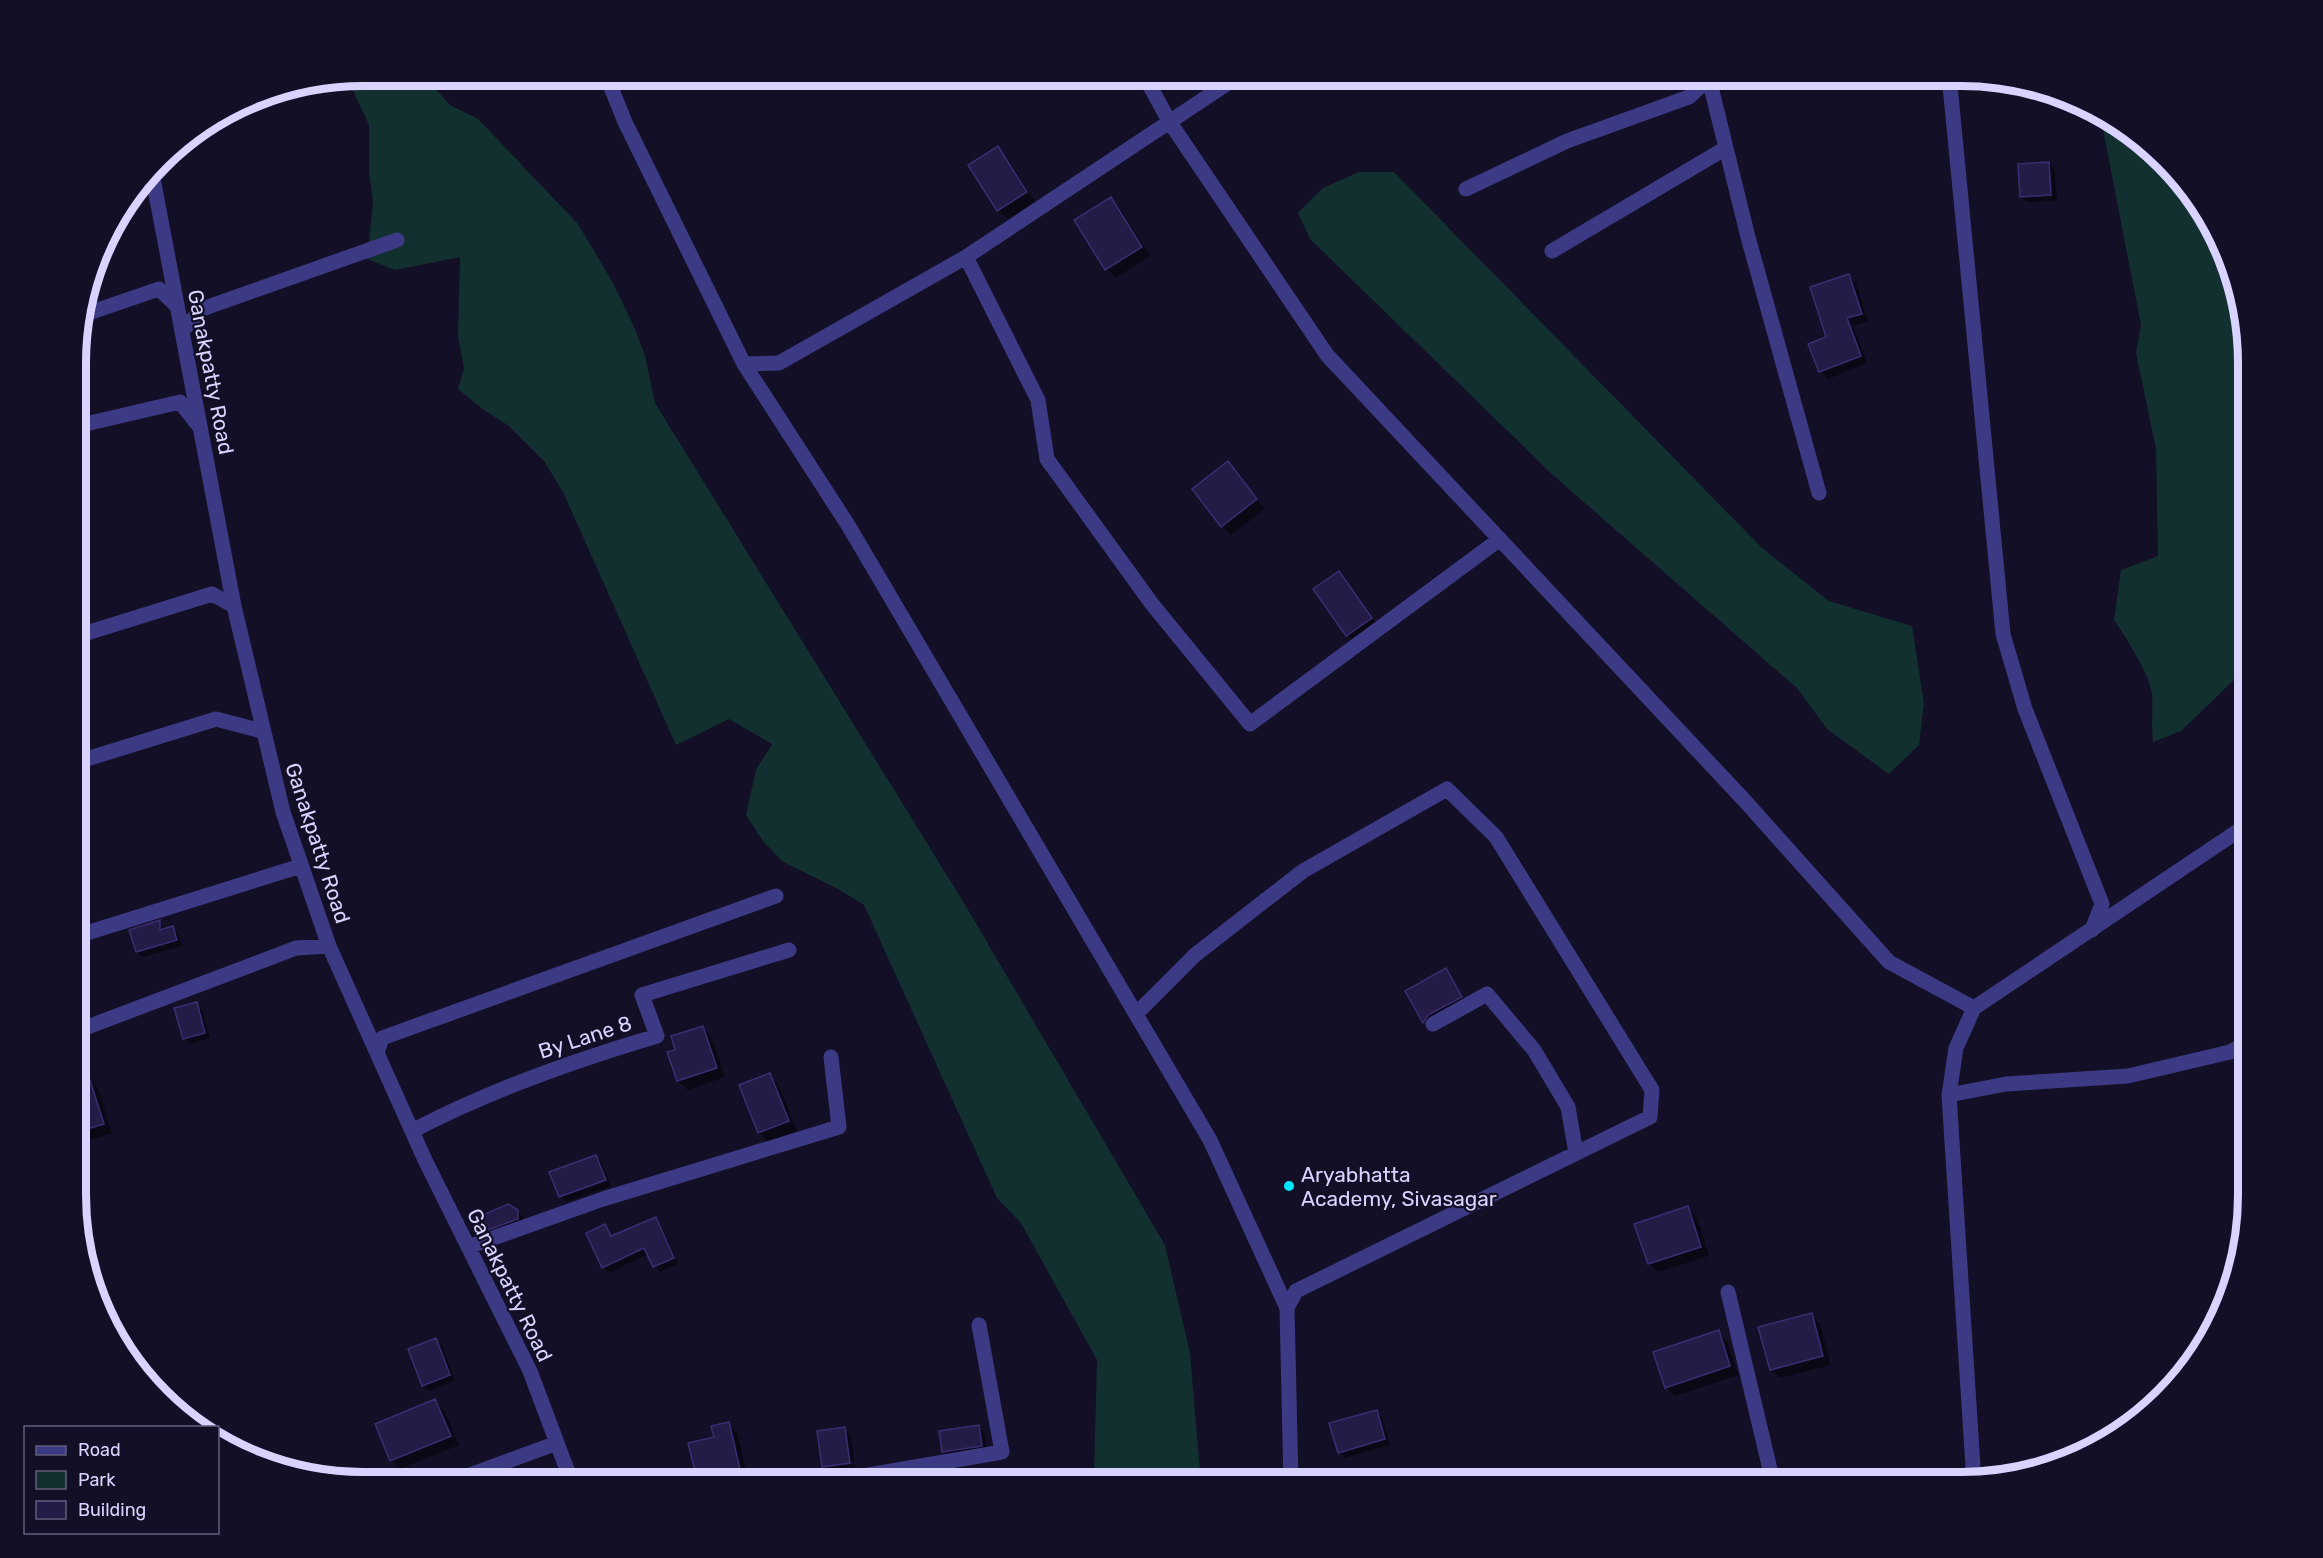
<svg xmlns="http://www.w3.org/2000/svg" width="2323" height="1558" font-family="Rubik,sans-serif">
<rect width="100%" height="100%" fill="#130f26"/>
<path fill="#12302f" d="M 363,75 L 423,75 L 450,105 L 478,119 L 578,224 L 612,281 L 635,329 L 645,356 L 655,403 L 964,903 L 1165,1245 L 1190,1353 L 1201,1483 L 1090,1483 L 1094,1474 L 1097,1360 L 1021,1223 L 997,1198 L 864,905 L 838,889 L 783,862 L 763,841 L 746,815 L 756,770 L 772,744 L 729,719 L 676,745 L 563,492 L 544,461 L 509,426 L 484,410 L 458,389 L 464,368 L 458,337 L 460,257 L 395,270 L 367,259 L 373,202 L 369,171 L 369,125 L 347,78 Z
M 2100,114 L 2120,124 L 2210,219 L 2247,344 L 2247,662 L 2233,681 L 2181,731 L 2153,742 C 2151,726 2153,711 2152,695 C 2151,676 2125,636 2114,620 L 2121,570 L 2158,556 L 2156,449 L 2136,353 L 2141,325 Z
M 1359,172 L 1394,172 L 1762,548 L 1829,601 L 1912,626 L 1924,703 L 1919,745 L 1889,774 L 1827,729 L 1797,688 L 1555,477 L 1310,239 L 1298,213 L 1323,188 Z"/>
<path fill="#0007" d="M 998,148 L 1007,157 L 1035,202 L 1007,219 L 998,210 Z
M 2049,164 L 2055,170 L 2057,201 L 2027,202 L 2021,196 Z
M 1111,199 L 1120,208 L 1150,256 L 1116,278 L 1107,269 Z
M 1848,276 L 1856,283 L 1868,321 L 1853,326 L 1867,363 L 1828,379 L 1820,371 L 1828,338 Z
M 1228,463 L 1265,509 L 1231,535 L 1222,526 Z
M 1339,573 L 1380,628 L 1356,644 L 1315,590 Z
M 160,922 L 165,930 L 172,928 L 178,933 L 182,946 L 143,957 L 137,952 Z
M 1445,970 L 1466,1003 L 1430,1027 L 1407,992 Z
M 196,1004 L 202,1009 L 210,1038 L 190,1044 L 184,1038 Z
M 702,1027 L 711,1036 L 725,1077 L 688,1090 L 678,1081 L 669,1053 L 677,1051 Z
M 769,1075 L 778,1084 L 797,1131 L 768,1142 L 759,1133 L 741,1086 Z
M 89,1079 L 98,1088 L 112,1133 L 77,1144 L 77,1082 Z
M 596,1157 L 602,1162 L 611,1186 L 566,1202 L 560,1196 Z
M 1688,1208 L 1697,1217 L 1709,1256 L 1658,1272 L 1649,1263 Z
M 517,1211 L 523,1217 L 523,1225 L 492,1236 L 486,1230 Z
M 656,1218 L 661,1224 L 678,1264 L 660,1272 L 649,1254 L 609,1273 L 603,1267 L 605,1226 L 613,1237 Z
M 1811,1315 L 1820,1324 L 1831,1365 L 1780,1378 L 1771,1369 Z
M 1718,1332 L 1727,1341 L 1738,1375 L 1675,1396 L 1666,1387 Z
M 436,1340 L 442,1346 L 455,1381 L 429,1391 L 423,1385 Z
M 435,1401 L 444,1410 L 459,1445 L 400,1469 L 391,1460 Z
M 1376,1411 L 1382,1417 L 1390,1445 L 1345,1458 L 1339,1452 Z
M 728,1424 L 737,1433 L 748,1478 L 727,1483 L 702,1483 L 698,1478 Z
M 979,1427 L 985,1433 L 987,1451 L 949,1457 L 944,1452 Z
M 845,1429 L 851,1435 L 854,1461 L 826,1465 L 826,1468 L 855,1464 L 855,1468 L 830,1472 L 824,1466 Z
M 1441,1479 L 1444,1483 L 1430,1483 Z"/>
<path fill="#241b47" stroke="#3b2d73" stroke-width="1.5" d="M 998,146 L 1027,192 L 997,211 L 968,165 Z
M 2049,162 L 2051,195 L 2020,197 L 2018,164 Z
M 1111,197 L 1142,247 L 1105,270 L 1074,220 Z
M 1849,274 L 1862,314 L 1847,318 L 1861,356 L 1819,372 L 1808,344 L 1826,337 L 1810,287 Z
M 1228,461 L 1257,499 L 1221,527 L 1192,489 Z
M 1339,571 L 1372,618 L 1346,636 L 1313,589 Z
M 160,920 L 160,930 L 173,926 L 177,940 L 136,952 L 129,930 Z
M 1446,968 L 1462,997 L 1428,1015 L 1423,1023 L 1405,991 Z
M 197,1002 L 205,1033 L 183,1039 L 174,1008 Z
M 703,1026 L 717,1068 L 677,1081 L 667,1052 L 675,1050 L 671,1036 Z
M 77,1052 L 81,1052 L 104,1124 L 77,1132 Z
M 770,1073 L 789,1121 L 758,1133 L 739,1085 Z
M 596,1155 L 606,1180 L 559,1197 L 549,1172 Z
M 508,1204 L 518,1210 L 518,1219 L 485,1231 L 478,1217 Z
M 1688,1206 L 1701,1247 L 1648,1264 L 1634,1224 Z
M 656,1217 L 674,1258 L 653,1267 L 644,1248 L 602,1268 L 586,1233 L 605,1224 L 611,1236 Z
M 1812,1313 L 1823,1356 L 1770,1370 L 1758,1327 Z
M 1719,1330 L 1730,1366 L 1665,1388 L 1653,1352 Z
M 436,1338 L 450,1375 L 422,1386 L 408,1349 Z
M 435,1399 L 451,1436 L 390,1461 L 375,1424 Z
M 1377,1410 L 1385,1439 L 1338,1453 L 1329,1423 Z
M 729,1422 L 740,1469 L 697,1479 L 688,1443 L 714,1437 L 711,1426 Z
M 979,1425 L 982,1446 L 942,1452 L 939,1431 Z
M 845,1427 L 850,1463 L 822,1467 L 817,1431 Z"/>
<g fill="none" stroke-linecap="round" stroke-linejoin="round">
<path stroke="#3d3a85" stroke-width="15" d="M 606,75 L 625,122 L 744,364 L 848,525 L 1210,1140 L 1287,1308 L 1291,1483
M 1144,75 L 1169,121 L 1327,355 L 1745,801 L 1889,962 L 1974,1008
M 1708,75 L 1748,237 L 1819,493
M 1949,75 L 2003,634 L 2025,709 L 2102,904 L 2092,930
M 152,173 L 234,606 L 283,812 L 329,946 L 425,1160 L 530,1371 L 572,1483
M 1466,189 L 1567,141 L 1689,97 L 1709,78
M 1552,251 L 1726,148
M 966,257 L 1038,400 L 1047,459 L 1152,604 L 1250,724 L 1500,539
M 80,316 L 159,289 L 177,306
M 182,331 L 202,309 L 397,240
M 744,364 L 779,363 L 966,257 L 1240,75
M 77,426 L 180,402 L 199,426
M 77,636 L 212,594 L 234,606
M 77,762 L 216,719 L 262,731
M 77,936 L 301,866
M 1136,1014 L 1195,955 L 1303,871 L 1447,789 L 1496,837 L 1652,1090 L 1650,1117 L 1296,1291 L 1287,1308
M 1433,1024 L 1487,994 L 1534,1050 L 1568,1107 L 1576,1153
M 77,1031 L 296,948 L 329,946
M 377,1053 L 382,1038 L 776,896
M 1949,1095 L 2006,1084 L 2128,1076 L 2230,1052 L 2247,1043
M 412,1131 C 490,1090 573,1061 657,1036 L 642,995 L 789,950
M 468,1247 L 603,1199 L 839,1127 L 831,1057
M 1728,1292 L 1773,1482
M 1974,1482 L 1949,1095 L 1956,1048 L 1974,1008 L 2247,825
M 448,1483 L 557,1443
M 822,1483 L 1002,1452 L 979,1325"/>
</g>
<circle fill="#00e5ff" stroke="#130f26" stroke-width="2" cx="1289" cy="1186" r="6"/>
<g text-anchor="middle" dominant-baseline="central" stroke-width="4.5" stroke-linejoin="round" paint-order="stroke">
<g font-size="21" fill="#d9d4ff" stroke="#130f26">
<text transform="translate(211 372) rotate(79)">Ganakpatty Road</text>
<text transform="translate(318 843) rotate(72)">Ganakpatty Road</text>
<text transform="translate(585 1037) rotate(-18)">By Lane 8</text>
<text transform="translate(510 1285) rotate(64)">Ganakpatty Road</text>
</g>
<g font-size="21" fill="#d9d4ff" stroke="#130f26" text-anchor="start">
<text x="1301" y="1174">Aryabhatta<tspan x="1301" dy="24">Academy, Sivasagar</tspan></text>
</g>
</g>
<path d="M0 0H2323V1558H0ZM363 86H1961A277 277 0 0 1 2238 363V1195A277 277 0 0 1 1961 1472H363A277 277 0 0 1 86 1195V363A277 277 0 0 1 363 86Z" fill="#130f26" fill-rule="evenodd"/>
<path fill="none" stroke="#d9d4ff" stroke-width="8" d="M363 86H1961A277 277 0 0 1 2238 363V1195A277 277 0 0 1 1961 1472H363A277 277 0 0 1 86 1195V363A277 277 0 0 1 363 86Z"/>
<rect x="24" y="1426" width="195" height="108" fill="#130f26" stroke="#625e7d" stroke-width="1.5"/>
<rect x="36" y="1446" width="30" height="9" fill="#3d3a85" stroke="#625e7d" stroke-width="1.5"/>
<text x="78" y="1456" font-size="18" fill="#d9d4ff">Road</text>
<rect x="36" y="1471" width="30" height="18" fill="#12302f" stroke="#625e7d" stroke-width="1.5"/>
<text x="78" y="1486" font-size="18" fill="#d9d4ff">Park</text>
<rect x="36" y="1501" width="30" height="18" fill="#241b47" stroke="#625e7d" stroke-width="1.5"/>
<text x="78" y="1516" font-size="18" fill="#d9d4ff">Building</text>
</svg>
